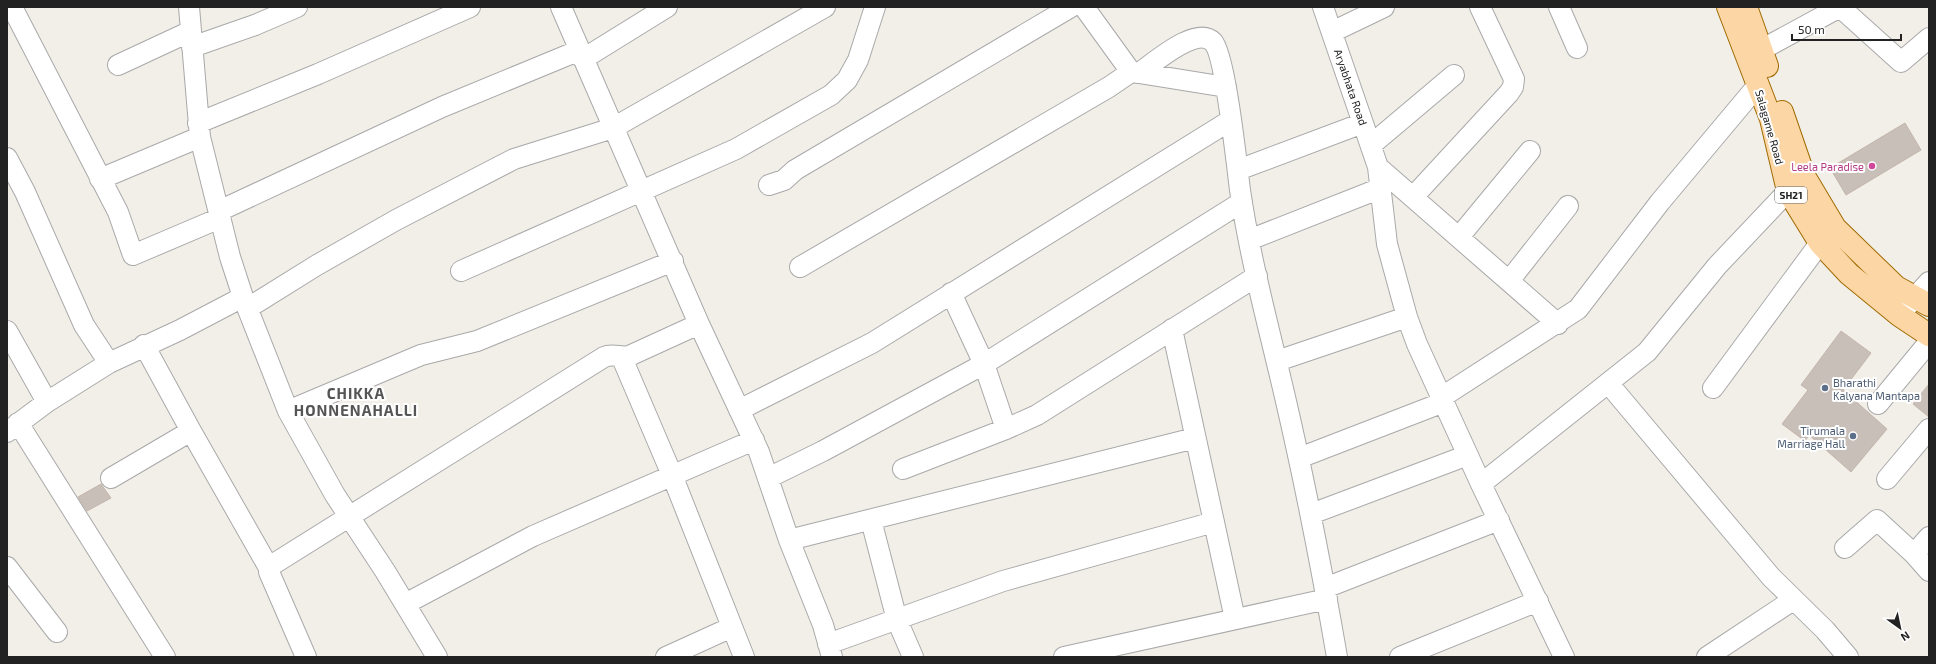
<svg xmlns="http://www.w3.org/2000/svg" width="1936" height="664" font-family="'Exo 2',sans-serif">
<rect width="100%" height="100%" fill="#f2efe9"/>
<path fill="#c7bfb8" stroke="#c4b6ab" d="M 1905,123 L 1921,150 L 1846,195 L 1830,168 Z
M 1841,331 L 1871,353 L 1843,390 L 1887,429 L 1851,472 L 1809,435 L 1805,441 L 1782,424 L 1808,390 L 1801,385 Z
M 1929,384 L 1929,417 L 1913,404 Z
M 101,484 L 111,498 L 87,511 L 78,497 Z"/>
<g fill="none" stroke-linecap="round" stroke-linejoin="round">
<defs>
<path id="minor" d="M 12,7 L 118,212 L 133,255 L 220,218
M 189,7 L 200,137 L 230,257 L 243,297 L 288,411 L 335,495 L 385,571 L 437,657
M 561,7 L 699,324 L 759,452 L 789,540 L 823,625 L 832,657
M 1084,7 L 1131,72
M 1323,7 L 1378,167 L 1387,244 L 1407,317 L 1417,344 L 1481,484 L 1564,657
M 1559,7 L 1577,48
M 1840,7 L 1901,62 L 1929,38
M 1332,32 L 1384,7
M 192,47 L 255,25 L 297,7
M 1748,57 L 1840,7
M 583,59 L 667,7
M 118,65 L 191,31
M 1139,73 L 1226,87
M 198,123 L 318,74 L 470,7
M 1371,145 L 1454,75
M 7,158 L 25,192 L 84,325 L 109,363
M 1378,167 L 1558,324
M 1238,170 L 1363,123
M 100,179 L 200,137
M 769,185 L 784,180 L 795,170 L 1071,7
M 1413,197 L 1509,93 L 1513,87 L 1514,79 L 1480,7
M 219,211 L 442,107 L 580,50
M 1459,237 L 1530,151
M 1249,240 L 1381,188
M 800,267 L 1109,87 L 1131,72 L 1139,73 C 1154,63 1196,25 1213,42 C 1225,54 1237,166 1240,190 C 1250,259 1269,328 1285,397 C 1305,483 1322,570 1337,657
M 461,271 L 736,149 L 831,95 L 847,80 L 858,60 L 875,7
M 1509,281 L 1568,206
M 951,293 L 984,364 L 1006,429
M 248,308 L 317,265 L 396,220 L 514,159 L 613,128 L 825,7
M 1899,315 L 1929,282
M 1172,329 L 1235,619
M 7,331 L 47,402
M 144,345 L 191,431 L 269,568
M 622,358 L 672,475 L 744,657
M 1277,361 L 1407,317
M 1608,383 L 1771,577 L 1825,630 L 1848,657
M 1713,388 L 1820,243
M 1442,397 L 1578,309 L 1660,202 L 1758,85
M 1878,404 L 1929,342
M 739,410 L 872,343 L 1231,120
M 288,411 L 421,355 L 477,341 L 673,261
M 18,423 L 165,657
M 7,432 L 47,402 L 109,363 L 180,330 L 243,297
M 1299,458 L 1444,402
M 903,469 L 1006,429 L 1037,415 L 1257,276
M 111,478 L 191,431
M 768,478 L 823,451 L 984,364 L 1242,202
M 1887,479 L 1929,429
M 1481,484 L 1647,352 L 1717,266 L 1788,191
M 1311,514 L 1468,455
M 871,520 L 897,620 L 913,657
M 1929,537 L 1914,554 L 1929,571
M 789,540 L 1195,438
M 1845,548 L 1877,520 L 1914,554
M 7,567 L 57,632
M 1325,588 L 1499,520
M 405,604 L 533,536 L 754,440
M 828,644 L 1003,581 L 1214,522
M 306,657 L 269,572 L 269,568 L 272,565 L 604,357 C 613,353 620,358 629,356 L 699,324
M 666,657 L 732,627
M 1064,657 L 1327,599
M 1400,657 L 1538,601
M 1707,657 L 1793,600"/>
<path id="major" d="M 1728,7 L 1771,119 L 1788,191 L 1820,243 L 1849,274 L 1899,315 L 1929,335
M 1746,7 L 1767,66
M 1782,112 L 1804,176 L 1835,228 L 1896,287 L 1929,305"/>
</defs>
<use href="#minor" stroke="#a9a9a9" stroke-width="22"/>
<use href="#major" stroke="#a06b00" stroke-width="24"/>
<use href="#minor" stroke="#fff" stroke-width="20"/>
<use href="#major" stroke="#fcd6a4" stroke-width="22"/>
</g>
<circle fill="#d1479c" stroke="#fff" stroke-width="1.5" cx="1872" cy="166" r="4"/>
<g fill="#5c6f8a" stroke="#fff" stroke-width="1.5">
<circle cx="1825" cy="388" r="4"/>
<circle cx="1853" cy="436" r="4"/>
</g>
<g text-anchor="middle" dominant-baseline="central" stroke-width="4" stroke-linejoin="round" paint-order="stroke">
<rect fill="#fff" stroke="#646464" stroke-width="1" x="1775" y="187" width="32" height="16" rx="3"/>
<g font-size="10" font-weight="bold" fill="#222">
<text x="1791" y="195">SH21</text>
</g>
<g font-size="11" fill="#222" stroke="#fff">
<text transform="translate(1351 87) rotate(71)">Aryabhata Road</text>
<text transform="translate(1770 127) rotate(74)">Salagame Road</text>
</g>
<g font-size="11" fill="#b23c85" stroke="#fff" text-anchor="end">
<text x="1864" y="166">Leela Paradise</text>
</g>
<g font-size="11" fill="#4e5e75" stroke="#fff" text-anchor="start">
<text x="1833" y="382">Bharathi<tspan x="1833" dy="13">Kalyana Mantapa</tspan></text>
<text x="1845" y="430" text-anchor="end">Tirumala<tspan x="1845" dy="13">Marriage Hall</tspan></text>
</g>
<g font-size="15" font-weight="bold" letter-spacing="1" fill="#555" stroke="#fff">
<text x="356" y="393">CHIKKA<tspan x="356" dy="17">HONNENAHALLI</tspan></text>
</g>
</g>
<rect width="1936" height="664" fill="none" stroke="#222222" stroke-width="16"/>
<g transform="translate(1900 628) rotate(147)" stroke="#ffffff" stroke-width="3" paint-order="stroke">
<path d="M0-3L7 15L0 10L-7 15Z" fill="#222222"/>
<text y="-6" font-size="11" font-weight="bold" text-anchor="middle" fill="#222222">N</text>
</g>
<path d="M1792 34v6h109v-6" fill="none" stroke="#222222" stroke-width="2"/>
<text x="1798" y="34" font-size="12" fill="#222222" stroke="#ffffff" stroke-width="3" paint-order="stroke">50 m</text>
</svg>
